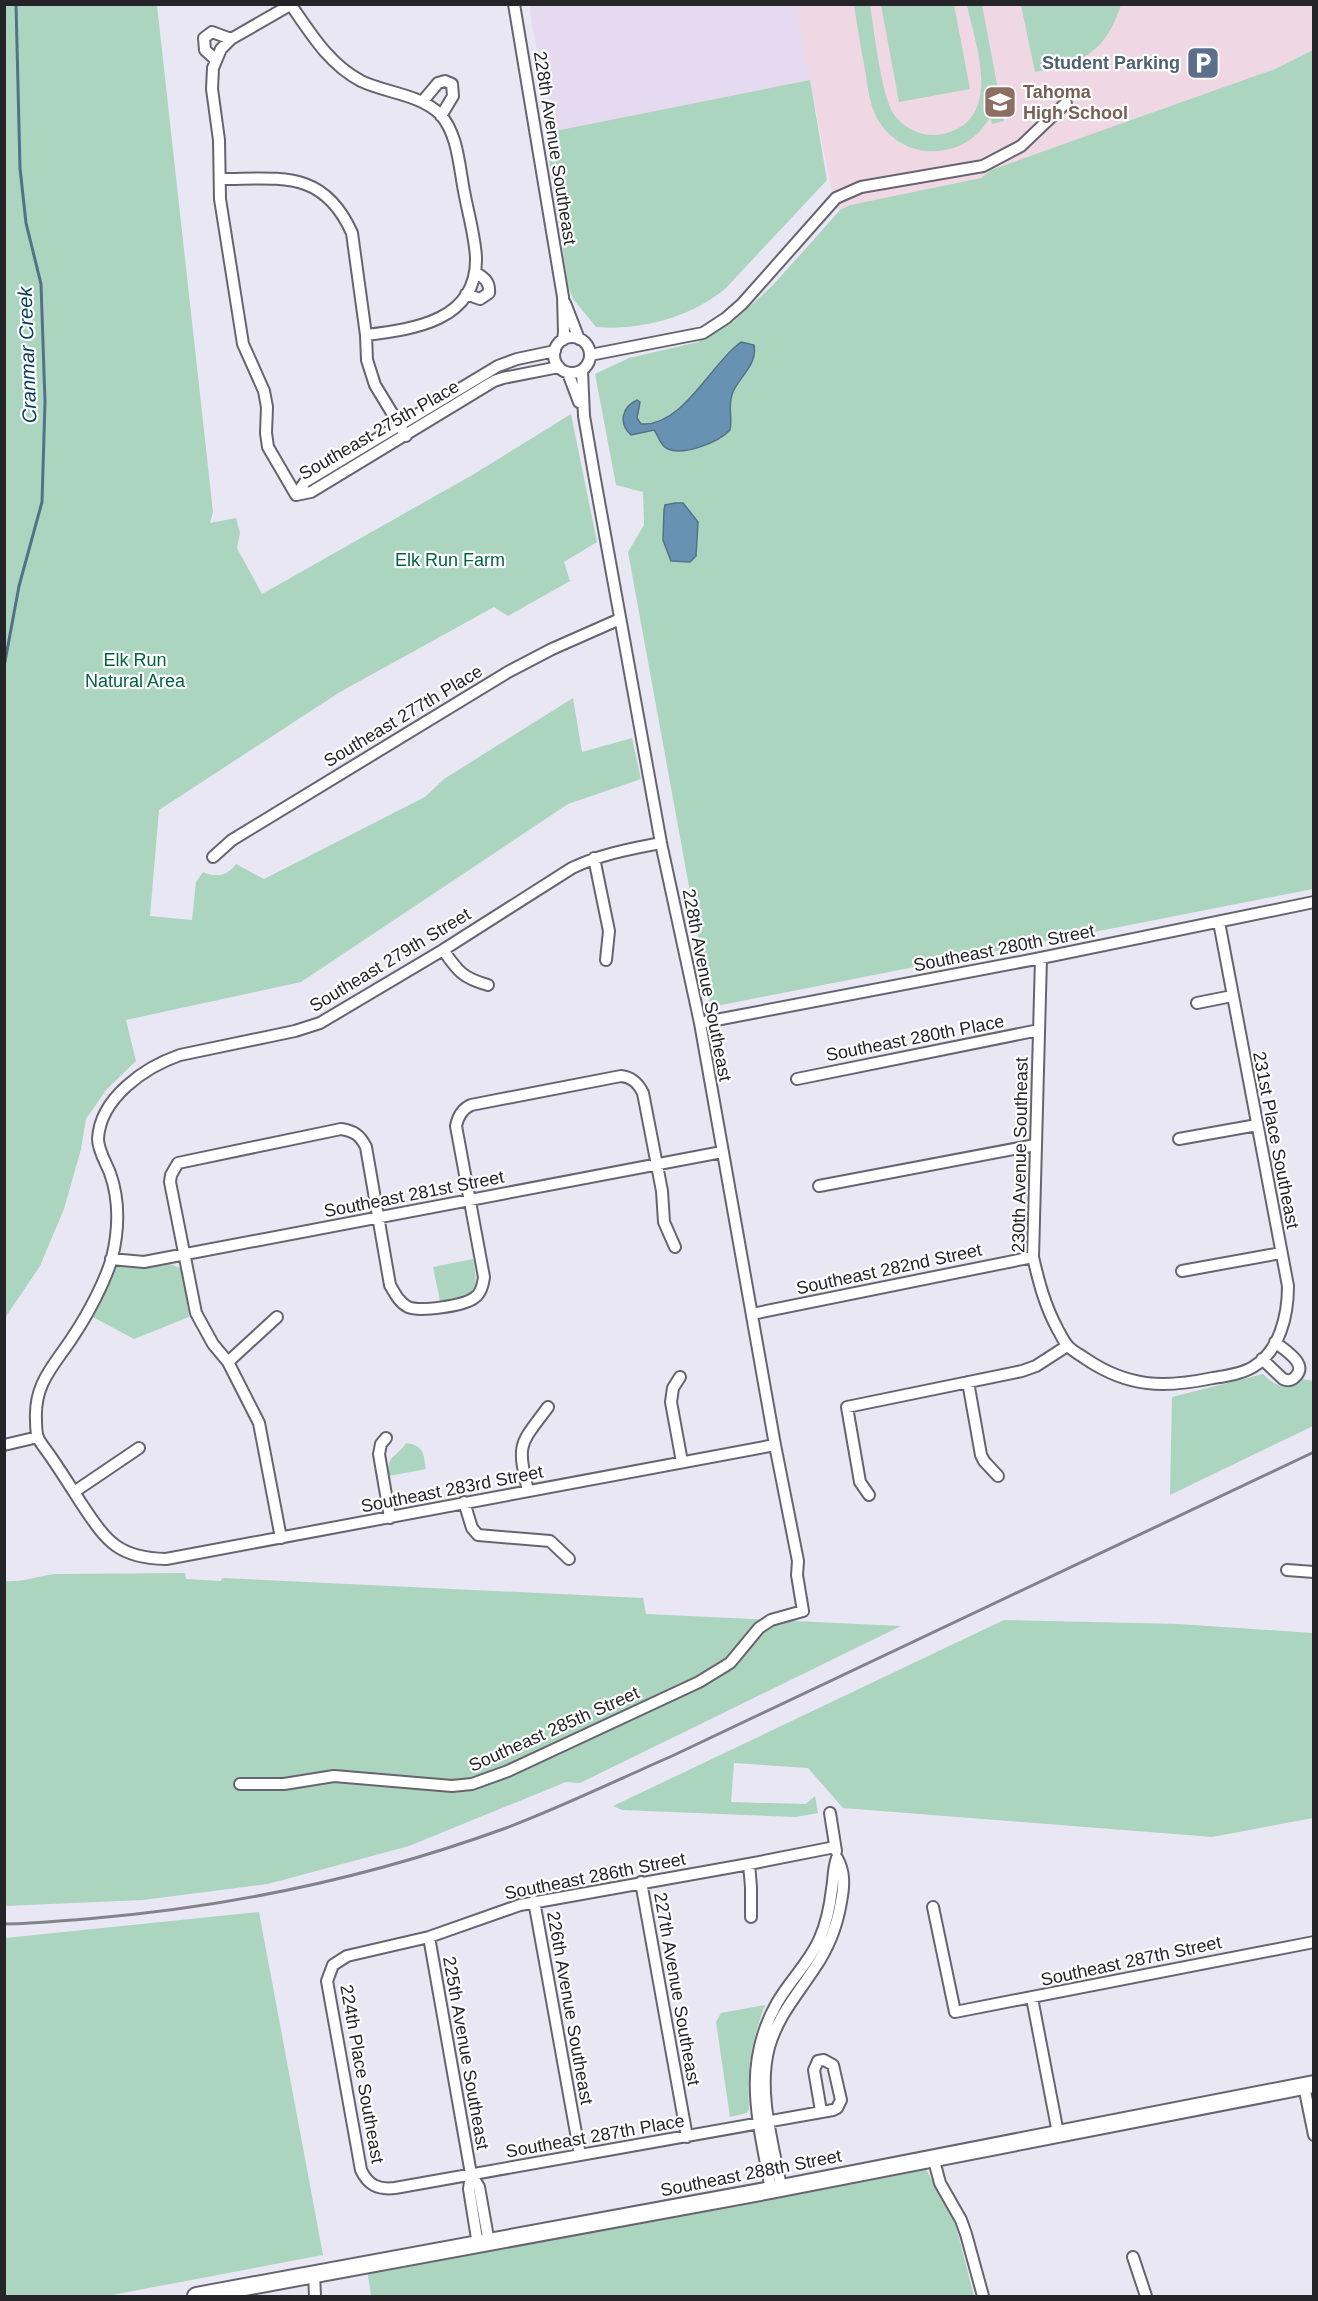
<svg xmlns="http://www.w3.org/2000/svg" width="1318" height="2301" font-family="Arial,sans-serif">
<rect width="100%" height="100%" fill="#e9e7f3"/>
<path fill="#e5daef" d="M 530,5 L 795,5 L 810,80 L 554,132 L 531,21 Z"/>
<path fill="#efd8e3" d="M 795,5 L 1313,5 L 1313,50 L 1275,69 L 992,170 L 981,178 L 850,205 L 840,210 L 834,203 Z"/>
<path fill="#acd5bf" d="M 5,4 L 157,5 L 213,512 L 210,523 L 236,518 L 240,533 L 237,548 L 262,594 L 474,474 L 571,414 L 597,542 L 564,562 L 570,581 L 508,616 L 494,607 L 340,692 L 159,810 L 150,916 L 192,920 L 196,882 L 203,872 C 217,878 227,876 236,864 L 264,879 L 425,797 L 444,779 L 573,698 L 582,752 L 632,738 L 641,779 L 568,804 L 301,982 L 126,1020 L 136,1061 L 106,1090 L 86,1119 L 81,1149 L 64,1209 L 40,1266 L 5,1318 Z
M 854,5 L 870,5 C 874,30 881,93 893,113 C 902,127 919,136 936,135 C 947,134 957,130 966,123 C 996,96 974,39 967,5 L 982,5 L 1004,121 L 992,124 L 990,117 C 979,137 961,149 938,151 C 911,154 886,138 875,114 C 868,99 867,80 864,64 C 860,44 857,24 854,5 Z
M 881,5 L 954,5 L 970,89 L 899,102 Z
M 1021,5 L 1021,4 L 1121,5 C 1105,53 1083,63 1035,72 Z
M 1313,50 L 1313,889 L 711,1007 L 628,552 L 644,525 L 643,492 L 616,485 L 595,374 L 629,358 L 698,342 L 733,322 L 774,284 L 840,210 L 850,205 L 981,178 L 991,170 L 1275,69 Z
M 810,80 L 827,180 L 725,289 C 691,317 640,331 596,327 L 573,299 L 568,285 L 545,133 Z
M 473,1259 C 480,1296 474,1294 440,1301 L 433,1267 Z
M 168,1263 L 180,1268 L 183,1274 L 189,1317 L 134,1339 L 91,1316 L 115,1267 Z
M 1263,1374 C 1276,1387 1287,1391 1303,1379 L 1313,1381 L 1313,1426 L 1170,1495 L 1172,1397 Z
M 406,1443 C 425,1446 423,1453 426,1469 L 389,1476 C 386,1454 397,1458 406,1443 Z
M 185,1573 L 186,1579 L 221,1581 L 222,1578 L 643,1598 L 646,1614 L 901,1626 L 580,1783 L 566,1782 L 409,1846 L 268,1884 L 143,1900 L 5,1906 L 5,1581 C 22,1583 39,1575 57,1574 Z
M 1004,1620 L 1179,1624 L 1313,1633 L 1313,1818 L 1212,1837 L 843,1808 L 808,1768 L 734,1763 L 731,1802 L 806,1804 L 815,1796 L 818,1813 L 796,1817 L 622,1810 L 613,1806 Z
M 259,1912 L 323,2255 L 107,2296 L 5,2296 L 5,1938 Z
M 765,2005 C 751,2043 747,2068 749,2109 L 747,2113 L 730,2117 L 716,2022 L 721,2013 Z
M 925,2167 L 956,2226 L 974,2296 L 371,2296 L 367,2269 Z"/>
<path fill="#6792b2" stroke="#537189" stroke-width="1.5" d="M 741,342 L 754,345 C 758,364 740,376 733,392 C 727,405 733,417 730,430 C 719,442 684,456 668,449 C 660,446 659,436 654,430 L 631,435 C 618,423 622,407 637,400 L 640,402 L 637,418 L 641,424 C 683,427 711,363 741,342 Z
M 675,503 L 683,503 L 698,522 L 696,556 L 690,562 L 671,561 L 663,540 L 664,510 L 665,505 Z"/>
<g fill="none" stroke-linecap="round" stroke-linejoin="round">
<path stroke="#537189" stroke-width="3" d="M 4,667 L 19,586 L 42,502 L 45,402 L 41,284 L 26,223 L 20,168 L 16,4"/>
<defs>
<path id="street" d="M 292,4 L 231,39 L 221,49 L 213,68 L 212,89 L 219,140 L 220,199 L 243,344 L 264,391 L 267,407 L 266,433 L 268,447 L 296,495
M 514,4 L 563,297 L 564,332 L 563,340
M 291,5 C 311,34 329,64 361,81 C 386,93 419,94 440,114 C 458,134 459,166 464,191 C 468,213 475,236 476,258 C 477,321 414,329 366,335
M 216,60 L 205,50 L 204,38 L 212,32 L 231,39
M 422,102 L 438,83 L 445,81 L 452,84 L 453,96 L 441,116
M 221,179 C 281,179 323,169 352,233 L 366,335 L 367,360 L 375,385 L 406,436
M 466,294 L 480,299 L 489,293 C 490,281 484,278 475,272
M 565,303 L 579,339
M554 355a18 18 0 1 1 36 0a18 18 0 1 1-36 0Z
M 590,355 L 703,333 L 726,318 L 742,304 L 836,198 L 861,187 L 983,166 L 1021,146 L 1066,103
M 568,373 L 579,402
M 296,495 L 305,482 L 498,366 L 517,359 L 555,351
M 296,495 L 311,492 L 494,381 L 503,378 L 559,367
M 661,843 C 630,849 601,854 572,868 L 443,950 L 320,1023 L 295,1031 L 180,1055 C 145,1067 100,1098 98,1139 C 98,1150 106,1163 110,1173 C 120,1201 119,1229 112,1258 C 105,1282 88,1314 74,1335 C 55,1365 34,1382 36,1420 C 36,1425 36,1432 38,1438 C 41,1444 47,1451 51,1457 C 62,1473 72,1489 83,1506 C 107,1542 119,1558 166,1559 L 775,1445
M 213,857 L 232,840 L 508,672 L 552,649 L 620,619
M 594,858 L 609,931 L 606,960
M 443,950 C 458,971 462,978 488,985
M 1041,958 L 1033,1257 C 1039,1283 1045,1306 1058,1330 C 1061,1335 1064,1342 1068,1346 C 1072,1351 1081,1355 1086,1359 C 1129,1388 1165,1388 1213,1378 C 1226,1376 1241,1374 1253,1367 C 1280,1351 1288,1315 1288,1286 L 1219,922
M 1197,1003 L 1232,996
M 700,1023 L 1041,958 L 1314,902
M 797,1079 L 1039,1030
M 1179,1139 L 1257,1125
M 819,1186 L 1035,1145
M 111,1259 L 144,1262 L 722,1152
M 1182,1271 L 1281,1253
M 752,1314 L 1033,1257
M 1262,1359 L 1283,1379 C 1288,1381 1292,1381 1296,1376 C 1308,1363 1284,1350 1275,1342
M 228,1362 L 277,1317
M 680,1377 L 673,1388 L 671,1402 L 682,1462
M 968,1382 L 981,1455 L 984,1461 L 998,1476
M 386,1438 L 381,1444 L 379,1454 L 390,1518
M 4,1445 L 38,1437
M 528,1491 C 517,1442 519,1446 548,1407
M 74,1492 L 139,1448
M 869,1495 L 860,1482 L 847,1407 L 1022,1371 L 1036,1366 L 1067,1346
M 464,1502 L 472,1528 L 478,1535 L 550,1541 L 569,1559
M 281,1538 L 259,1423 L 228,1362 L 213,1344 L 196,1313 L 170,1182 L 171,1175 L 178,1163 L 341,1129 C 354,1131 360,1135 366,1147 L 390,1285 C 395,1294 399,1302 408,1307 C 420,1312 463,1306 474,1298 C 481,1294 483,1285 484,1277 L 456,1126 C 458,1116 462,1109 471,1105 L 621,1076 C 632,1077 638,1083 643,1093 L 662,1191 L 664,1222 L 675,1247
M 1287,1570 L 1314,1572
M 240,1784 L 284,1784 L 334,1776 L 452,1786 L 472,1784 L 508,1771 L 699,1682 L 730,1663 L 759,1628 L 771,1620 L 803,1611 L 797,1575 L 798,1561 L 775,1445 L 700,1023 L 661,843 L 594,474 L 584,416 L 582,371
M 830,1813 L 836,1851
M 749,1864 L 751,1887 L 751,1917
M 641,1882 L 687,2137
M 534,1901 L 580,2155
M 933,1907 L 955,2012 L 1314,1942
M 429,1937 L 471,2174
M 1032,1998 L 1058,2133
M 1304,2086 L 1314,2135
M 821,2111 L 814,2070 L 818,2061 L 824,2060 L 833,2065 L 841,2100 L 837,2108 L 833,2110 L 395,2188 C 378,2190 368,2185 361,2170 L 327,1981 L 333,1965 L 347,1956 L 429,1937 L 520,1905 L 749,1864 L 835,1847
M 933,2157 L 940,2183 L 961,2220 L 966,2234 L 983,2296
M 771,2190 C 759,2123 741,2066 777,2003 C 790,1980 810,1962 820,1938 C 827,1922 830,1906 832,1889 C 834,1878 833,1869 837,1858 C 845,1872 844,1886 841,1902 C 837,1926 828,1949 814,1969 C 797,1995 778,2016 769,2047 C 757,2092 773,2143 781,2187
M 478,2245 L 469,2189 L 471,2174 L 479,2187 L 489,2243
M 1133,2257 L 1146,2296
M 314,2274 L 315,2296"/>
<path id="secondary" d="M 196,2296 L 771,2190 L 1314,2084"/>
</defs>
<use href="#street" stroke="#67646f" stroke-width="14"/>
<use href="#secondary" stroke="#67646f" stroke-width="20"/>
<use href="#street" stroke="#fff" stroke-width="10"/>
<use href="#secondary" stroke="#fff" stroke-width="16"/>
<path stroke="#838189" stroke-width="3" d="M 4,1924 C 32,1924 59,1921 86,1919 C 231,1907 369,1878 506,1828 C 562,1807 617,1780 672,1756 L 1314,1452"/>
</g>
<defs>
<symbol id="parking-square" viewBox="-11 -11 22 22"><rect x="-9" y="-9" width="18" height="18" rx="4" fill="#5c6f8a" stroke="#fff"/><path d="M-3.5-5.5H1a3.5 3.5 0 0 1 0 7H-1V5.5H-3.5ZM-1-3.4V-.6H.8a1.4 1.4 0 0 0 0-2.8Z" fill="#fff"/></symbol>
<symbol id="school-square" viewBox="-11 -11 22 22"><rect x="-9" y="-9" width="18" height="18" rx="4" fill="#8d6e63" stroke="#fff"/><path d="M0-5L7-2L0 1L-7-2ZM-4 1L0 2.5L4 1V4Q0 6-4 4Z" fill="#fff"/></symbol>
</defs>
<g fill-rule="evenodd">
<use href="#parking-square" x="1184" y="44" width="38" height="38"/>
<use href="#school-square" x="981" y="83" width="38" height="38"/>
</g>
<g text-anchor="middle" dominant-baseline="central" stroke-width="4.5" stroke-linejoin="round" paint-order="stroke">
<g font-size="18" font-weight="bold" fill="#4e5e75" stroke="#fff" text-anchor="end">
<text x="1180" y="63">Student Parking</text>
</g>
<g font-size="18" font-weight="bold" fill="#785e54" stroke="#fff" text-anchor="start">
<text x="1023" y="92">Tahoma<tspan x="1023" dy="21">High School</tspan></text>
</g>
<g font-size="18" fill="#252429" stroke="#fff">
<text transform="translate(555 148) rotate(81)">228th Avenue Southeast</text>
<text transform="translate(379 430) rotate(-30)">Southeast 275th Place</text>
<text transform="translate(403 716) rotate(-31)">Southeast 277th Place</text>
<text transform="translate(1004 948) rotate(-11)">Southeast 280th Street</text>
<text transform="translate(390 960) rotate(-31)">Southeast 279th Street</text>
<text transform="translate(707 985) rotate(79)">228th Avenue Southeast</text>
<text transform="translate(915 1038) rotate(-11)">Southeast 280th Place</text>
<text transform="translate(1276 1140) rotate(79)">231st Place Southeast</text>
<text transform="translate(1020 1155) rotate(-89)">230th Avenue Southeast</text>
<text transform="translate(414 1194) rotate(-11)">Southeast 281st Street</text>
<text transform="translate(889 1269) rotate(-12)">Southeast 282nd Street</text>
<text transform="translate(452 1489) rotate(-11)">Southeast 283rd Street</text>
<text transform="translate(554 1729) rotate(-24)">Southeast 285th Street</text>
<text transform="translate(595 1876) rotate(-11)">Southeast 286th Street</text>
<text transform="translate(1131 1961) rotate(-12)">Southeast 287th Street</text>
<text transform="translate(677 1989) rotate(80)">227th Avenue Southeast</text>
<text transform="translate(570 2008) rotate(80)">226th Avenue Southeast</text>
<text transform="translate(466 2053) rotate(80)">225th Avenue Southeast</text>
<text transform="translate(362 2074) rotate(80)">224th Place Southeast</text>
<text transform="translate(595 2136) rotate(-10)">Southeast 287th Place</text>
<text transform="translate(751 2173) rotate(-11)">Southeast 288th Street</text>
</g>
<g font-size="18" fill="#016342" stroke="#fff">
<text x="450" y="560">Elk Run Farm</text>
<text x="135" y="660">Elk Run<tspan x="135" dy="21">Natural Area</tspan></text>
</g>
<g font-size="20" font-style="italic" fill="#063d5e" stroke="#fff">
<text transform="translate(27 355) rotate(-92)">Cranmar Creek</text>
</g>
</g>
<rect width="1318" height="2301" fill="none" stroke="#252429" stroke-width="12"/>
</svg>
